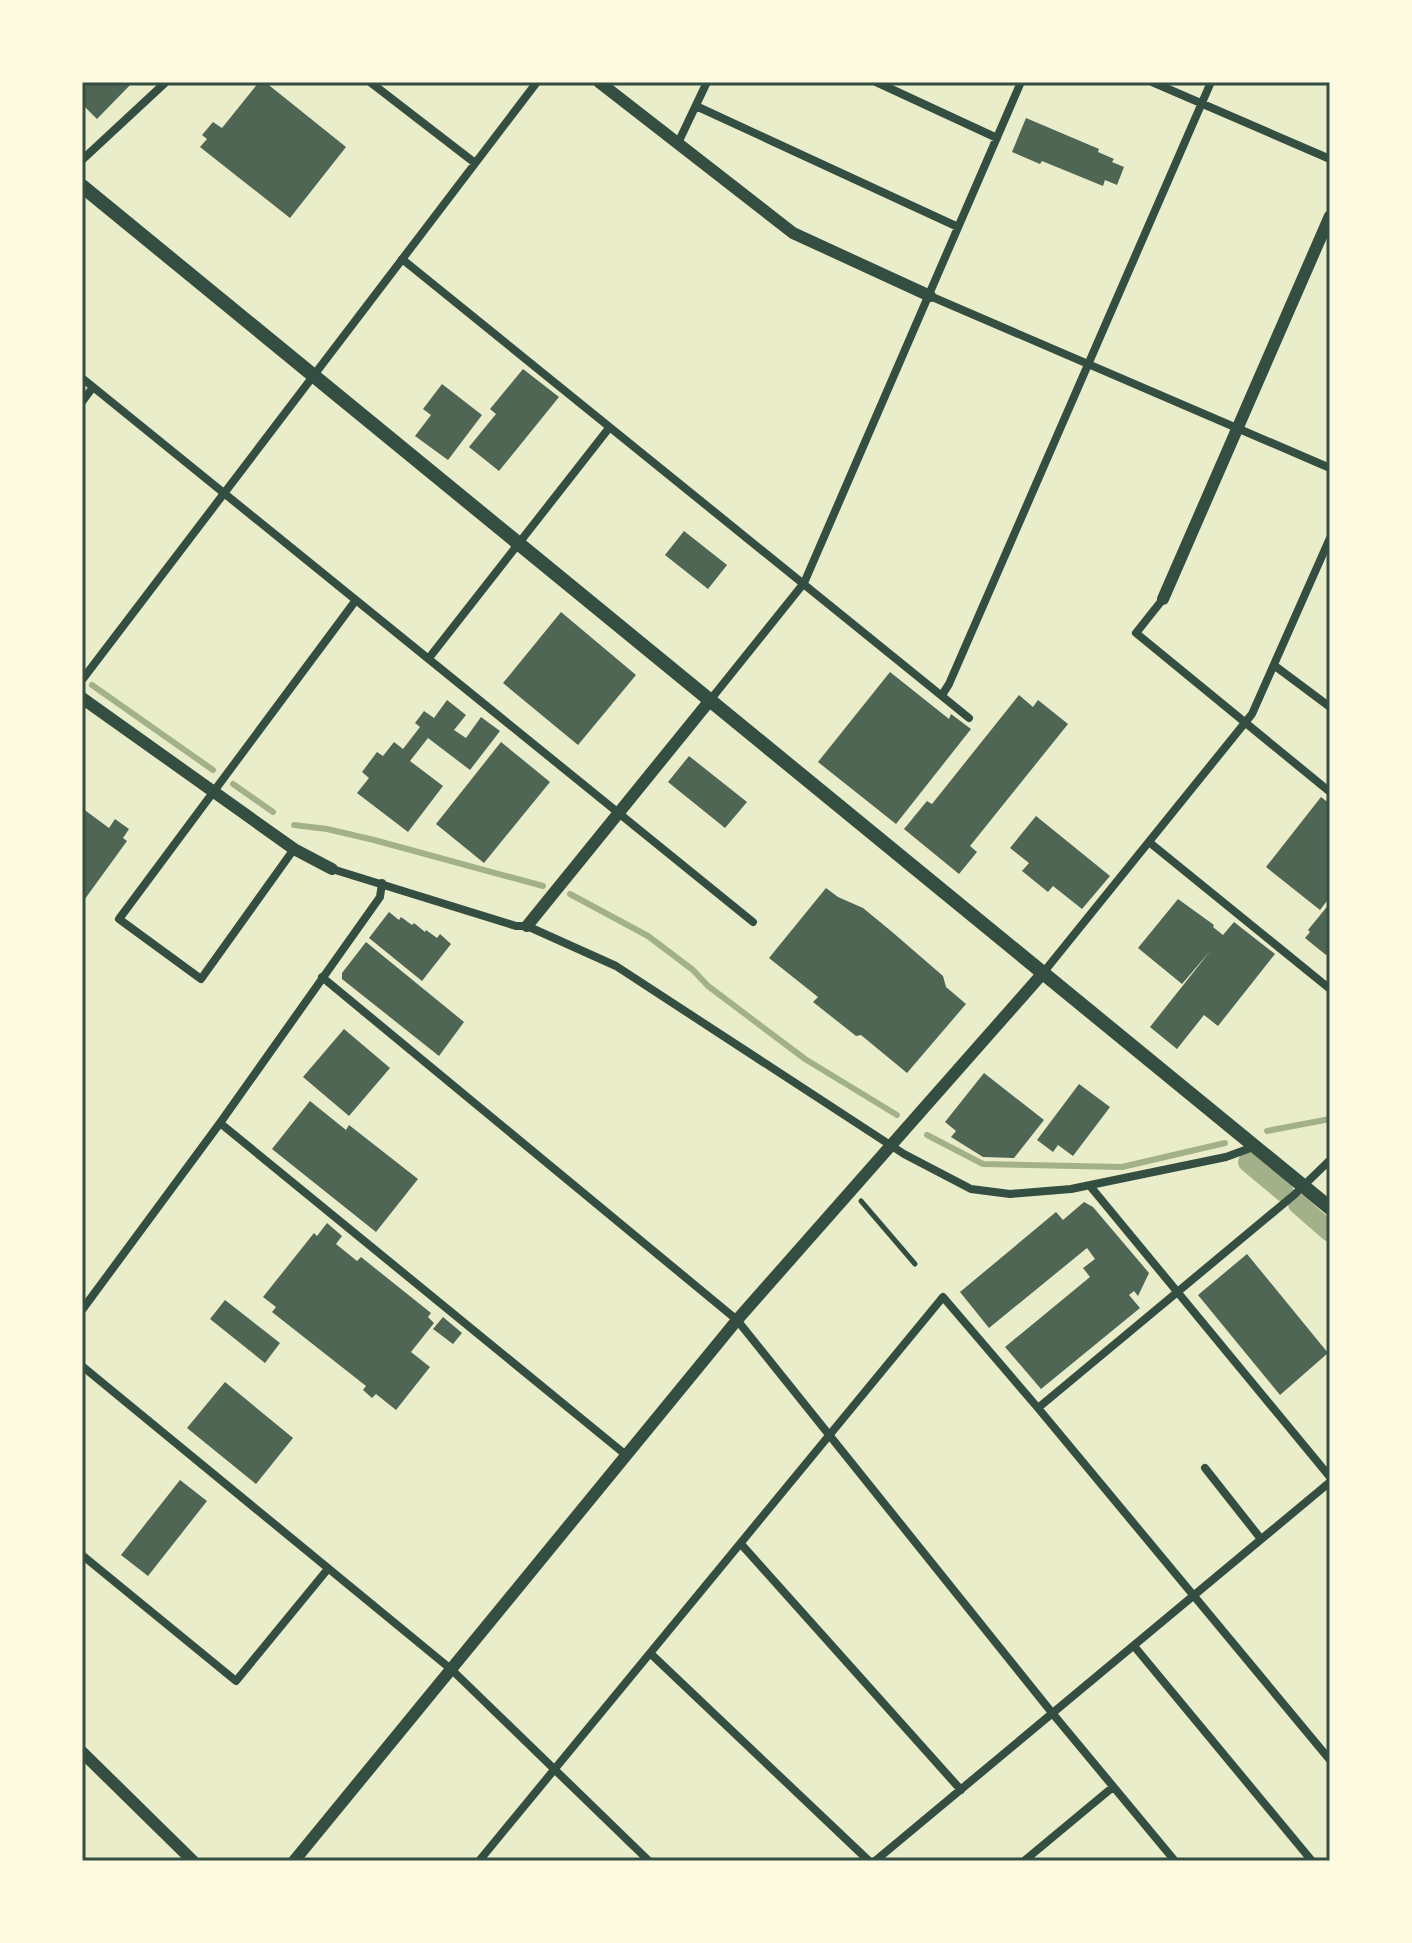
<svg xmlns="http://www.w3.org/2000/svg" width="1412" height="1943" font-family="'Sofia Sans Condensed',sans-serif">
<rect width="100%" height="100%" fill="#e9edc9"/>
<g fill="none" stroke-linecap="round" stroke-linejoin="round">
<path stroke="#a3b18a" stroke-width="6" d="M 92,685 L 213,770
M 233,784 L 273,812
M 294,825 L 327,829 L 374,840 L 543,886
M 570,894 L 648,936 L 693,970 L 708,986 L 805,1059 L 897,1115
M 1267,1131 L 1330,1119
M 927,1135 L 983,1164 L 1122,1167 L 1225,1143"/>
<path stroke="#a3b18a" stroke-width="20" d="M 1248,1162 L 1284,1192
M 1298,1204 L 1330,1232"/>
</g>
<path fill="#4f6655" d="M 82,82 L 133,82 L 97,119 L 82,104 Z
M 259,82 L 265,82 L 346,147 L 290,218 L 200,147 L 207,139 L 202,135 L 213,122 L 222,128 Z
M 1026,118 L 1099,149 L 1098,152 L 1114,159 L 1112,162 L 1124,167 L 1117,185 L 1105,180 L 1103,186 L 1042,161 L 1040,164 L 1012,152 Z
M 523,369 L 559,397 L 499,471 L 469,447 L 496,414 L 490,409 Z
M 442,384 L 482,415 L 448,460 L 415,436 L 431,415 L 423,409 Z
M 684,531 L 727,565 L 708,589 L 665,555 Z
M 561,612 L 636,675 L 578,745 L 503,683 Z
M 890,672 L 949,719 L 951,714 L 971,729 L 896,824 L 818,762 Z
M 1019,695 L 1033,707 L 1038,700 L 1068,724 L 970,846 L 977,852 L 959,874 L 904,829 L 927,801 L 932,804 Z
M 447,700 L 466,715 L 454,730 L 466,738 L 481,717 L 500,731 L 470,770 L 428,738 L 410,761 L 443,786 L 408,832 L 357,793 L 369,778 L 362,772 L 377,752 L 383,756 L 394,742 L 403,749 L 420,727 L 415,723 L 424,711 L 434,718 Z
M 501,742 L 550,782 L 484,863 L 436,824 Z
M 689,756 L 747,802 L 725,828 L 668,782 Z
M 1321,797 L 1330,804 L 1330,897 L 1320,910 L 1266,867 Z
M 82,808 L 109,828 L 115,819 L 129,829 L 123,838 L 127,841 L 82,903 Z
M 1036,816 L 1110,876 L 1082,909 L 1053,886 L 1048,892 L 1022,871 L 1029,863 L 1010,848 Z
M 826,888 L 838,897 L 863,908 L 891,931 L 943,976 L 946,987 L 966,1004 L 907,1073 L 861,1035 L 856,1036 L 813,1002 L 818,997 L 769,958 Z
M 1178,899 L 1214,925 L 1213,927 L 1223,935 L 1234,922 L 1275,954 L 1218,1026 L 1204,1015 L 1177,1049 L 1150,1027 L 1211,950 L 1182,984 L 1138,948 Z
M 1330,903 L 1330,950 L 1326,955 L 1305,938 L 1310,932 L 1308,930 Z
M 389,912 L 399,920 L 401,917 L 412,925 L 414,923 L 425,932 L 426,930 L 437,938 L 440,934 L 451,944 L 422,981 L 369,938 Z
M 366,942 L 464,1022 L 439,1056 L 342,979 L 342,973 Z
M 344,1029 L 390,1068 L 349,1116 L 303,1077 Z
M 984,1073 L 1044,1120 L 1014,1158 L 983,1157 L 951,1137 L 956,1131 L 945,1122 Z
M 1079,1084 L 1110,1107 L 1073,1156 L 1058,1145 L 1053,1152 L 1037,1140 Z
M 310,1101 L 346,1130 L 349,1125 L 418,1179 L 376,1232 L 272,1149 Z
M 1084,1202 L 1093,1207 L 1149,1273 L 1138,1296 L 1134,1291 L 1129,1295 L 1140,1308 L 1041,1389 L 1005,1347 L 1090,1277 L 1083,1268 L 1095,1259 L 1087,1248 L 989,1328 L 960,1292 L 1056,1212 L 1063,1220 Z
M 327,1223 L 342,1236 L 336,1244 L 357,1261 L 361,1257 L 431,1313 L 428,1317 L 434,1323 L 411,1352 L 430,1367 L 396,1410 L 376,1394 L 372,1398 L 363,1390 L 366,1386 L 272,1312 L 276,1307 L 263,1297 L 314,1233 L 317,1236 Z
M 1247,1254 L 1328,1353 L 1280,1395 L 1198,1295 Z
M 225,1300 L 280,1343 L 265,1363 L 210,1319 Z
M 443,1317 L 462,1333 L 453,1344 L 433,1329 Z
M 225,1382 L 293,1438 L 256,1484 L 187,1428 Z
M 180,1480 L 207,1501 L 148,1576 L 121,1555 Z"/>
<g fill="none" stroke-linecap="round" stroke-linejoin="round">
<path stroke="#344e41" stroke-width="5" d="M 861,1201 L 915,1264"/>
<path stroke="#344e41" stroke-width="8" d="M 370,82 L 475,163
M 876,82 L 997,138
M 1152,82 L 1330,159
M 696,106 L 958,227
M 678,143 L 707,82
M 82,160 L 166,82
M 402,259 L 969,718
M 930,296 L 1330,468
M 82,378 L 753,922
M 82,402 L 93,387
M 1163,599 L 1136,633 L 1330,792
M 429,658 L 609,428
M 1275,666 L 1330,707
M 82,680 L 537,82
M 942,695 L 949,684 L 1211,82
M 711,699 L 804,583 L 1021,82
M 1149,842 L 1330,989
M 294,849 L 201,979 L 119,919 L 356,600
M 332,869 L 516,926 L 527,926 L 616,966 L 904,1154 L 971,1189 L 1010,1194 L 1071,1189 L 1226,1157 L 1256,1146
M 1043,973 L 1252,714 L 1330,538
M 322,977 L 737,1320 L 1053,1714 L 1175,1861
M 220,1123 L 626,1455
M 1090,1186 L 1330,1477
M 82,1310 L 220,1123 L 380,897 L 382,883
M 82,1366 L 452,1670 L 649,1861
M 1038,1408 L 1294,1195 L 1330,1160
M 1205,1468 L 1261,1539
M 741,1544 L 961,1790
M 82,1555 L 236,1681 L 327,1570
M 1134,1646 L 1312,1861
M 651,1654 L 869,1861
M 479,1861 L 943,1297 L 1038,1408 L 1330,1760
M 875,1861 L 1330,1482
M 1024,1861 L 1113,1787"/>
<path stroke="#344e41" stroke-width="12" d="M 599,82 L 793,233 L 930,296
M 1163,599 L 1330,216
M 82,698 L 294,849 L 332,869
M 527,926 L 711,699
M 82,1752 L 193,1861
M 294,1861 L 737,1320 L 1043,973"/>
<path stroke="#344e41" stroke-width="14" d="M 82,186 L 1330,1208"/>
</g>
<rect width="1412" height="1943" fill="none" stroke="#fefae0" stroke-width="168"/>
<rect x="84" y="84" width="1244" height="1775" fill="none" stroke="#344e41" stroke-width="3"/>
</svg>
